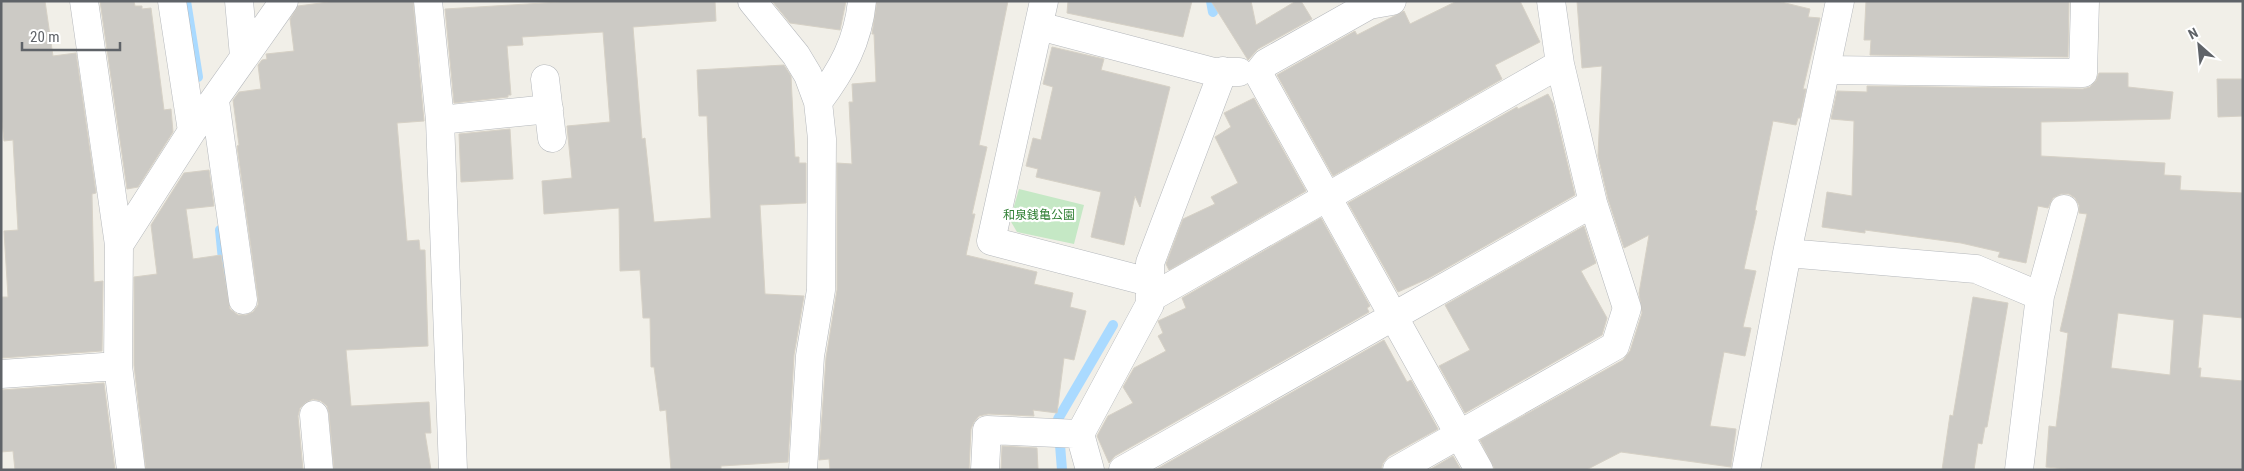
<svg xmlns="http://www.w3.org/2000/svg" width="2244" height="471" font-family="'Roboto Condensed','Noto Sans JP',sans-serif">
<rect width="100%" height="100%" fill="#f1efe8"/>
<path fill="#c5e8c5" d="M 1019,189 L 1084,205 L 1074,244 L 1017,232 L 1010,220 Z"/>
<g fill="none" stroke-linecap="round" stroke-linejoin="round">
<path stroke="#aadaff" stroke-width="10" d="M 186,1 L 198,77
M 1211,1 L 1213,12
M 220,230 L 226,290
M 1062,470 L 1058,419 L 1113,325"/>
</g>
<path fill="#cccac5" stroke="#d6d1c6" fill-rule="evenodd" d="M 1,1 L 45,1 L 53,56 L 76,53 L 96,193 L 92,194 L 94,282 L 103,281 L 102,351 L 1,358 L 1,297 L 8,297 L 4,231 L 18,230 L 13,140 L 4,141 L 1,112 Z
M 100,1 L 134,1 L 135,6 L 142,6 L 142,9 L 151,8 L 164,110 L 171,109 L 173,132 L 138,187 L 127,189 Z
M 336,1 L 413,1 L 424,121 L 397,123 L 407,241 L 419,240 L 420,250 L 425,250 L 428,346 L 346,350 L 351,406 L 429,402 L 431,433 L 425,433 L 431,470 L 334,470 L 329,413 L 327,406 L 321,401 L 313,399 L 305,403 L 300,408 L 298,416 L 303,470 L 146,470 L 134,365 L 134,277 L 157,274 L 151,225 L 184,173 L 209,170 L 214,206 L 186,209 L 193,259 L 221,255 L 230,309 L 238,315 L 246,315 L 253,312 L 258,305 L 258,298 L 237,146 L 239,145 L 233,100 L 239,92 L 261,89 L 258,65 L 262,60 L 267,59 L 266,54 L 294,51 L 290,19 L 298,6 Z
M 576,1 L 715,1 L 716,21 L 633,27 L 642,139 L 645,138 L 654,222 L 711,218 L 707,116 L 699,116 L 697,70 L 784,65 L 791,76 L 795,157 L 799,157 L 799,163 L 806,163 L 806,203 L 760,205 L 765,294 L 804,296 L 794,355 L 788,462 L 721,466 L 721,470 L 671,470 L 666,410 L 660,411 L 654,367 L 651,367 L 650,318 L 643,318 L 640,270 L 620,271 L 619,208 L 544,214 L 542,181 L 572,178 L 567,126 L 610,122 L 603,32 L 522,37 L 523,45 L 507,46 L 511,95 L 508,95 L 508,97 L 454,103 L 445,9 Z
M 772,1 L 846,1 L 840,30 L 790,23 Z
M 877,1 L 1008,1 L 979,145 L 987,147 L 972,214 L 975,214 L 966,255 L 1037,272 L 1034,284 L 1073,293 L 1070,307 L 1086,311 L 1074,360 L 1064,358 L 1057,413 L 1033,410 L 1034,416 L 988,414 L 979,416 L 974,422 L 971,429 L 969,470 L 830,470 L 829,459 L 819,460 L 826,358 L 837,290 L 837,163 L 852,164 L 849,102 L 853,102 L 852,84 L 876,82 L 874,34 L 872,34 Z
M 1068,1 L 1192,1 L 1183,37 L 1067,13 Z
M 1211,1 L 1251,1 L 1256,25 L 1296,1 L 1301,1 L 1312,19 L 1258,49 L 1248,60 Z
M 1457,1 L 1520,1 L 1540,42 L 1495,65 L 1502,79 L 1333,176 L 1277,75 L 1355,31 L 1357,35 L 1404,11 L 1410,24 Z
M 1577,1 L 1777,1 L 1810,9 L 1808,17 L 1820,18 L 1803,89 L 1806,89 L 1800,118 L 1798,118 L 1796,125 L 1773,121 L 1755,210 L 1757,211 L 1744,269 L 1756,271 L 1743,327 L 1751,328 L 1745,356 L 1724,352 L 1710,426 L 1736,429 L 1731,467 L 1621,452 L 1586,470 L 1495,470 L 1480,440 L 1623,360 L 1630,351 L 1642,313 L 1639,293 L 1649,235 L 1624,248 L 1608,199 L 1598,156 L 1602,66 L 1582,68 Z
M 1866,1 L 2069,1 L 2068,57 L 1870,55 L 1871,40 L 1864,40 Z
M 1052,47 L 1104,59 L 1101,70 L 1170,87 L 1140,207 L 1135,196 L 1124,245 L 1091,237 L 1101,192 L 1036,177 L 1038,169 L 1026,166 L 1033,138 L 1041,140 L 1053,87 L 1043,84 Z
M 2099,73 L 2128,73 L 2128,87 L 2173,92 L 2170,119 L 2041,122 L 2041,156 L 2165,163 L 2164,175 L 2181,176 L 2180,190 L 2243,193 L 2243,318 L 2203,314 L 2198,368 L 2201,368 L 2200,377 L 2243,381 L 2243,470 L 2077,470 L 2046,467 L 2049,426 L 2056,427 L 2068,333 L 2060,331 L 2087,214 L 2079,213 L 2079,205 L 2075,198 L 2069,194 L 2061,194 L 2053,198 L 2048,208 L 2038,206 L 2026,263 L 1998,257 L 2000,252 L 1961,243 L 1865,230 L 1865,233 L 1822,227 L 1827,192 L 1852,196 L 1854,121 L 1831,119 L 1837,91 L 1867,92 L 1867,86 L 2083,89 L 2090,87 L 2096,81 ZM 2118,313 L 2174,320 L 2170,375 L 2111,368 Z
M 2217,79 L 2243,79 L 2243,116 L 2218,117 Z
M 1548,94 L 1553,103 L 1575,195 L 1429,278 L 1398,292 L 1348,203 L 1517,107 L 1518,109 Z
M 1254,98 L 1306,191 L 1169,270 L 1166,264 L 1183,219 L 1215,204 L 1211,197 L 1238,183 L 1215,137 L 1231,127 L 1224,113 Z
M 510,129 L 513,179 L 461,182 L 459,134 Z
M 1321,218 L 1370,306 L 1367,308 L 1369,312 L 1115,456 L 1109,463 L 1097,436 L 1108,416 L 1133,403 L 1123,387 L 1134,368 L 1166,351 L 1158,336 L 1163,333 L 1158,321 L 1186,308 L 1182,298 Z
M 1584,226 L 1596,263 L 1581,271 L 1607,318 L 1602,335 L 1465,413 L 1439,366 L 1470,350 L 1445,305 Z
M 1973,297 L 2008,303 L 1987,427 L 1985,427 L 1982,444 L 1978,443 L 1974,470 L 1942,470 L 1950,415 L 1953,416 Z
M 1384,340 L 1407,382 L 1411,380 L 1438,429 L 1389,456 L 1383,463 L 1381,470 L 1155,470 Z
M 104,383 L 115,470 L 15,470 L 13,451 L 1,452 L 1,390 Z
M 1002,446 L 1037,448 L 1038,469 L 1001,470 Z
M 1453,456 L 1461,470 L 1429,470 Z"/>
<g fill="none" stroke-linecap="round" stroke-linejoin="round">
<defs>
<path id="minor" d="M 84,1 L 119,245
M 172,1 L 192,131
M 239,1 L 244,56
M 428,1 L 440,120 L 453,470
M 752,1 L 796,55 L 808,75 L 818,102 L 822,139 L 821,290 L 810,356 L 803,470
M 1044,1 L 991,241 L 1149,282
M 1039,26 L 1214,72 L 1239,72
M 1826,70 L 2083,73 L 2085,1
M 1258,73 L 1479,470
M 1258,73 L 1266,63 L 1369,5 L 1392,1
M 545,79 L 552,138
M 215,101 L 243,300
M 818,102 C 842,70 858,42 862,1
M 440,120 L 549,109
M 1787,253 L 1976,269 L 2040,296 L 2019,470
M 2040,296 L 2064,209
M 1152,297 L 1560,64
M 1,374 L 118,366
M 314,415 L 319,470
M 131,470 L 118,366 L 119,245 L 192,131 L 284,1
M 985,470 L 987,430 L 1080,434
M 1090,470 L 1080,434 L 1150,304 L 1150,263 L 1223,71
M 1123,470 L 1593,203
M 1397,470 L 1615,346 L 1627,308 L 1593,203 L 1560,64 L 1551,1
M 1746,470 L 1787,253 L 1840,1"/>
</defs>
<use href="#minor" stroke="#b5b8bc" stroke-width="29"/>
<use href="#minor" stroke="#fff" stroke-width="28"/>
</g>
<g text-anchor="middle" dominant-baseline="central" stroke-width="4.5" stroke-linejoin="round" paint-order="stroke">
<g font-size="12" fill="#348238" stroke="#fff">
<text x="1039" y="215">和泉銭亀公園</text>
</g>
</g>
<rect width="2244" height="471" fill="none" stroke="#5f6368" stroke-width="5"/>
<g transform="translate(2199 45) rotate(333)" stroke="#ffffff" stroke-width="4" paint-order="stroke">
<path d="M0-4L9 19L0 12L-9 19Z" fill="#5f6368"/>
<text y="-8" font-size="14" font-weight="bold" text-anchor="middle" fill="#5f6368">N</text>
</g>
<path d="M22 42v8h98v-8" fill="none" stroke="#5f6368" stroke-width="2.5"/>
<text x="30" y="42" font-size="15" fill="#5f6368" stroke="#ffffff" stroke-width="4" paint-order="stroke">20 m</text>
</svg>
